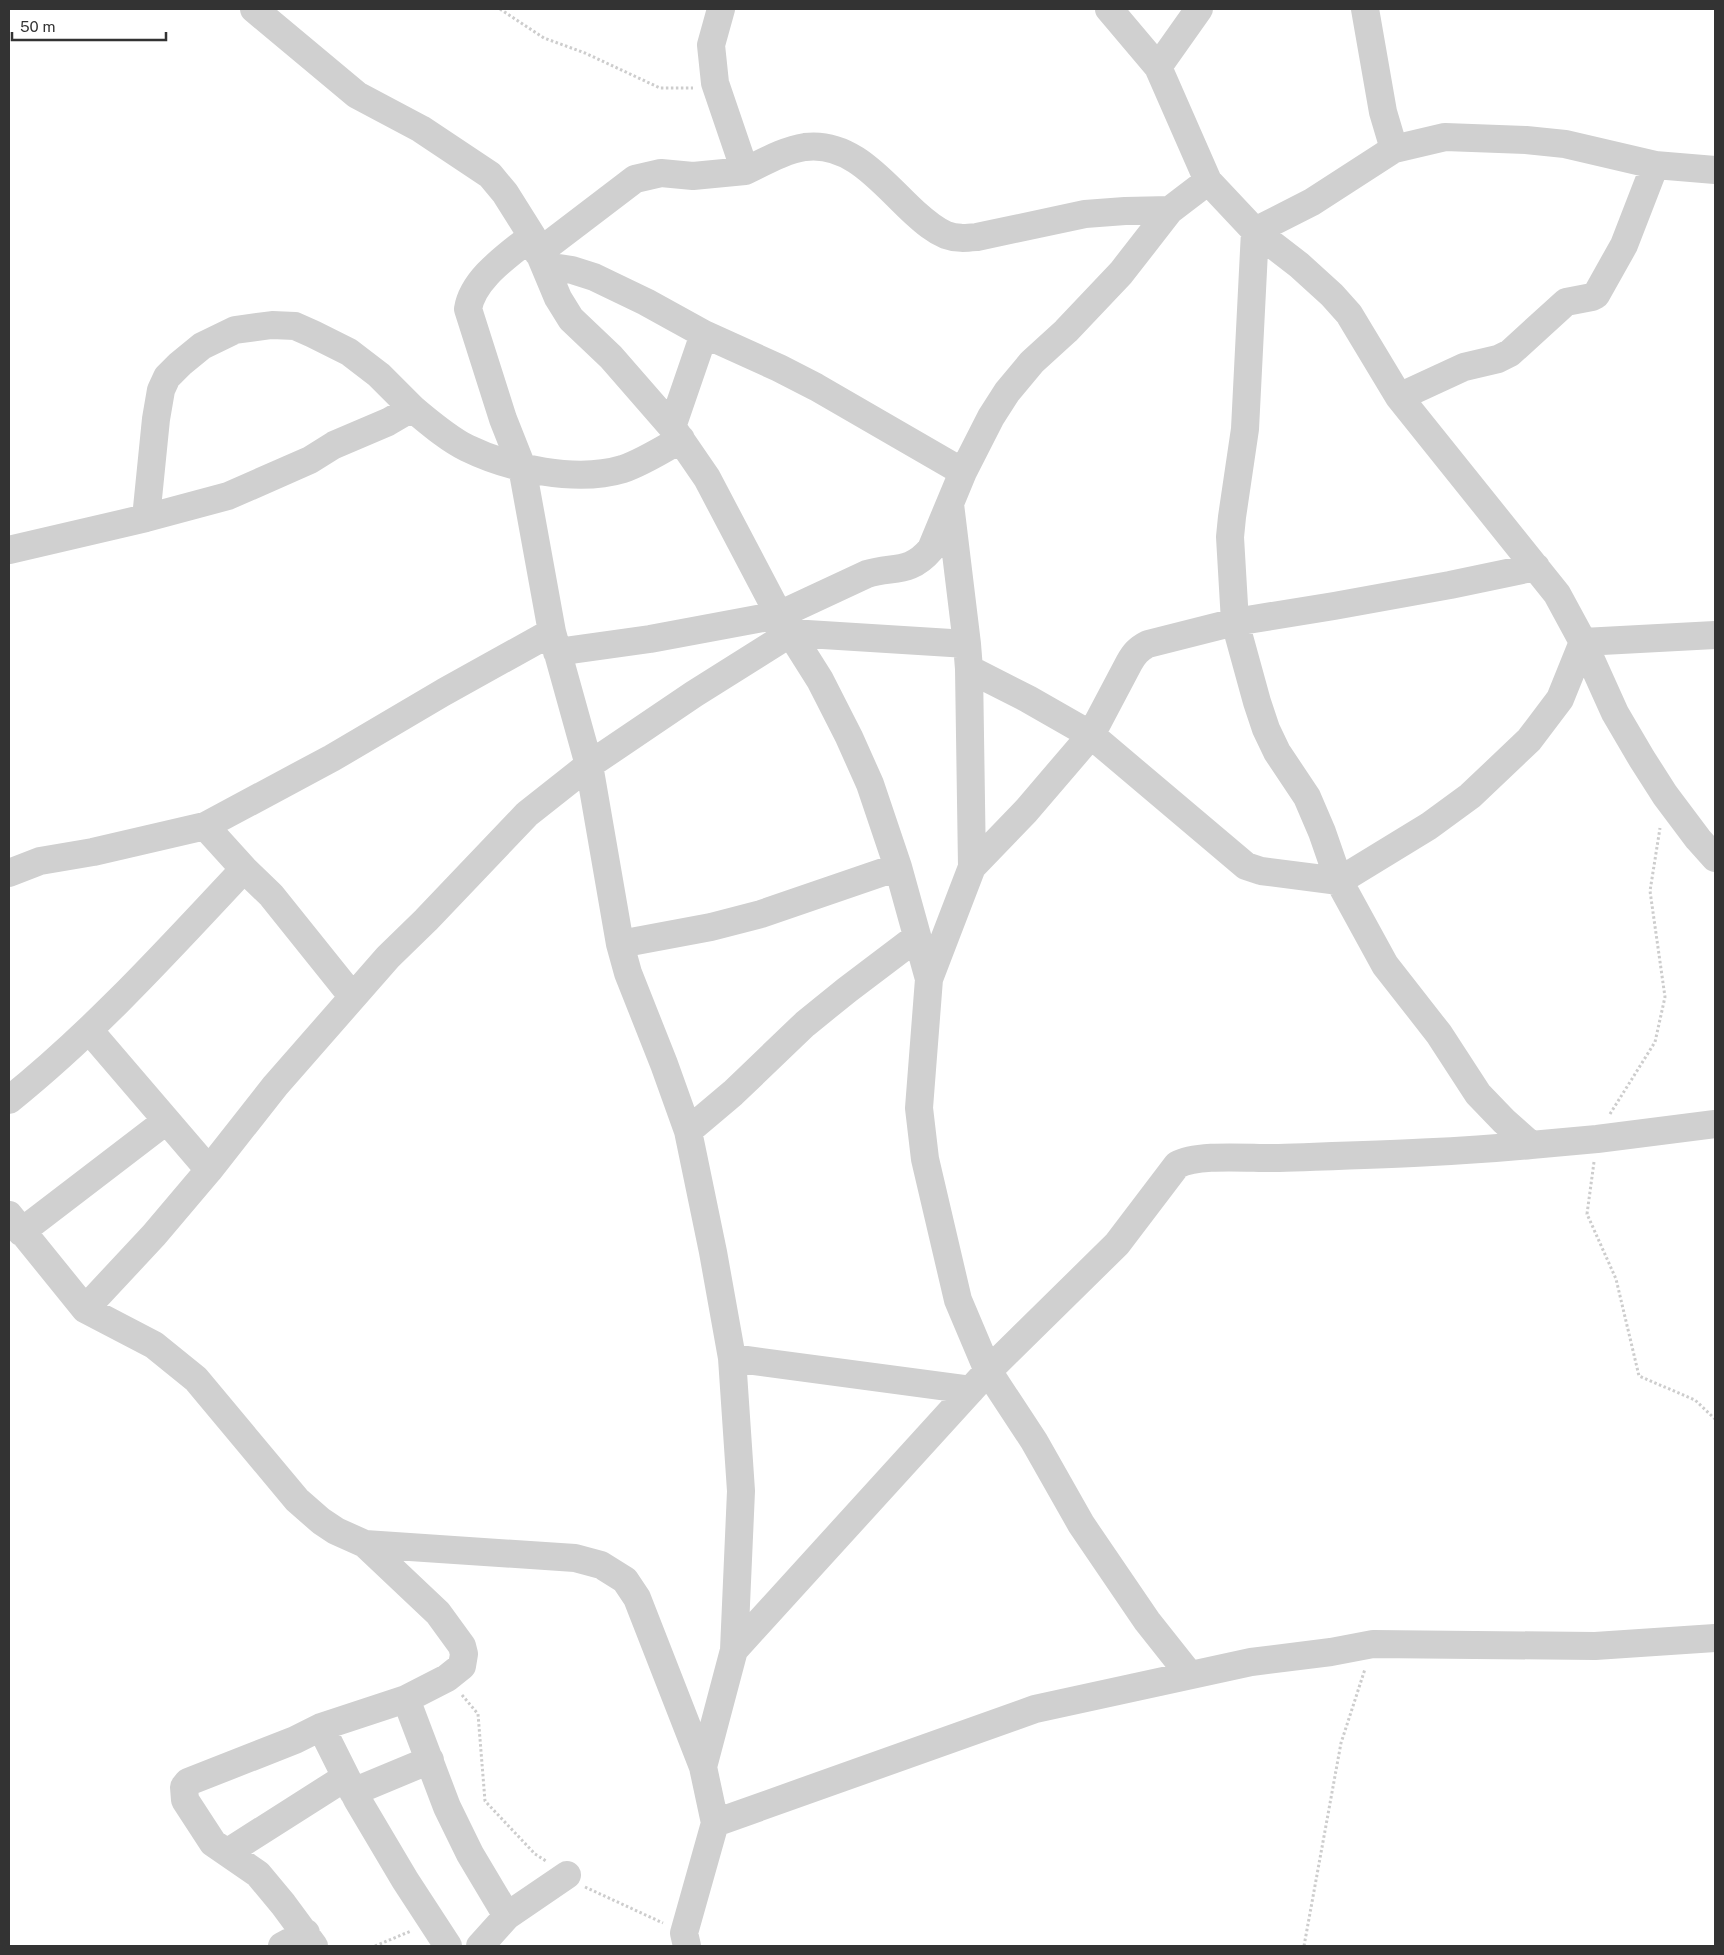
<svg xmlns="http://www.w3.org/2000/svg" width="1724" height="1955" font-family="'Public Sans',sans-serif">
<rect width="100%" height="100%" fill="#fff"/>
<g fill="none" stroke-linecap="round" stroke-linejoin="round">
<path stroke="#cdcdcd" stroke-width="3" stroke-dasharray="2.5 2.5" stroke-linecap="butt" d="M 500,9 L 544,38 L 585,53 L 660,88 L 693,88
M 1610,1114 L 1655,1042 L 1665,997 L 1650,891 L 1660,828
M 1594,1162 L 1587,1214 L 1616,1279 L 1639,1376 L 1695,1400 L 1715,1419
M 462,1695 L 478,1714 L 485,1801 L 535,1854 L 546,1861
M 585,1887 L 663,1923
M 375,1946 L 411,1931
M 1304,1946 L 1341,1743 L 1365,1669"/>
<path stroke="#d0d0d0" stroke-width="28" d="M 254,9 L 357,95 L 421,129 L 490,175 L 505,193 L 532,236 L 558,298 L 571,319 L 611,357 L 672,427 L 707,478 L 779,615 L 820,680 L 849,737 L 870,784 L 898,867 L 929,979 L 919,1108 L 925,1159 L 958,1300 L 988,1371 L 1034,1441 L 1081,1524 L 1147,1621 L 1189,1674
M 721,9 L 711,45 L 715,83 L 745,171 C 764,162 785,150 805,147 C 853,141 884,185 915,213 C 925,222 934,230 946,235 C 957,239 966,238 977,237 L 1085,214 L 1125,211 L 1170,210
M 1109,9 L 1158,67 L 1208,181 L 1255,231 L 1245,429 L 1232,517 L 1230,537 L 1235,622 L 1257,702 L 1266,729 L 1277,752 L 1307,797 L 1322,832 L 1339,881 L 1385,965 L 1439,1034 L 1478,1094 L 1504,1121 L 1531,1145 L 1597,1139 L 1715,1124
M 1365,9 L 1383,112 L 1394,149
M 1158,67 L 1199,9
M 1715,170 L 1655,165 L 1565,144 L 1526,140 L 1445,137 L 1394,149 L 1312,202 L 1255,231 L 1299,265 L 1332,295 L 1349,314 L 1399,397 L 1557,594 L 1583,642 L 1615,713 L 1642,759 L 1665,795 L 1698,839 L 1715,858
M 532,236 C 509,255 473,278 468,309 L 503,419 L 522,467 L 552,632 L 589,765 L 620,944 L 628,973 L 664,1064 L 688,1131 L 713,1252 L 732,1358 L 741,1491 L 734,1650 L 703,1767
M 538,253 L 635,179 L 661,173 L 693,176 L 745,171
M 545,266 L 572,270 L 594,277 L 646,302 L 704,334 L 779,368 L 816,387 L 963,472
M 1399,397 L 1464,367 L 1498,359 L 1510,353 L 1566,302 L 1592,297 L 1596,295 L 1624,245 L 1655,165
M 672,427 L 704,334
M 950,504 L 967,644
M 146,518 L 156,419 L 161,390 L 167,377 L 180,364 L 202,346 L 235,330 L 272,325 L 295,326 L 313,334 L 349,352 L 379,375 L 412,408
M 9,550 L 146,518 L 228,496 L 310,460 L 334,445 L 388,422 L 412,408 C 429,422 447,438 467,448 C 510,469 577,483 623,469 C 643,462 662,450 681,439
M 557,652 L 650,639 L 779,615 L 867,574 C 894,566 910,574 931,549 L 963,472 L 991,417 L 1007,392 L 1032,362 L 1066,331 L 1121,273 L 1170,210 L 1208,181
M 969,669 L 1028,699 L 1091,735 L 1246,866 L 1261,871 L 1339,881 L 1429,826 L 1470,796 L 1529,740 L 1560,699 L 1583,642 L 1715,635
M 205,826 L 244,869 L 271,895 L 352,996
M 9,873 L 40,861 L 93,852 L 205,826 L 332,758 L 444,692 L 552,632
M 620,944 L 711,927 L 761,914 L 898,867
M 929,979 L 972,867 L 1026,811 L 1091,735 L 1129,663 C 1134,654 1138,649 1148,644 L 1235,622 L 1334,606 L 1450,585 L 1536,567
M 89,1030 L 209,1170
M 9,1100 C 95,1031 169,949 244,869
M 688,1131 L 733,1093 L 805,1024 L 847,990 L 917,937
M 9,1215 L 85,1309 L 154,1345 L 196,1379 L 297,1500 L 321,1521 L 336,1531 L 365,1544 L 575,1558 L 601,1565 L 625,1580 L 637,1598 L 703,1767 L 715,1823 L 684,1933 L 687,1946
M 21,1232 L 166,1121
M 85,1309 L 154,1235 L 209,1170 L 275,1086 L 388,957 L 426,920 L 527,814 L 589,765 L 694,694 L 791,633 L 967,644 L 969,669 L 972,867
M 732,1358 L 971,1390
M 734,1650 L 988,1371 L 1117,1244 L 1177,1165 C 1198,1153 1254,1159 1279,1158 C 1363,1155 1447,1153 1531,1145
M 406,1699 L 447,1807 L 470,1854 L 507,1916
M 321,1727 L 357,1799 L 405,1880 L 448,1946
M 353,1792 L 430,1760
M 715,1823 L 1035,1709 L 1251,1662 L 1331,1652 L 1373,1644 L 1595,1646 L 1715,1638
M 228,1852 L 346,1777
M 282,1946 L 306,1933
M 314,1946 L 283,1904 L 258,1874 L 213,1843 L 185,1800 L 184,1787 L 188,1782 L 295,1740 L 321,1727 L 406,1699 L 447,1678 L 462,1666 L 464,1654 L 462,1646 L 438,1613 L 365,1544
M 480,1946 L 507,1916 L 567,1875"/>
</g>
<rect width="1724" height="1955" fill="none" stroke="#333333" stroke-width="20"/>
<path d="M12 32v8h154v-8" fill="none" stroke="#333333" stroke-width="2.5"/>
<text x="20" y="32" font-size="15" fill="#333333" stroke="#ffffff" stroke-width="4" paint-order="stroke">50 m</text>
</svg>
